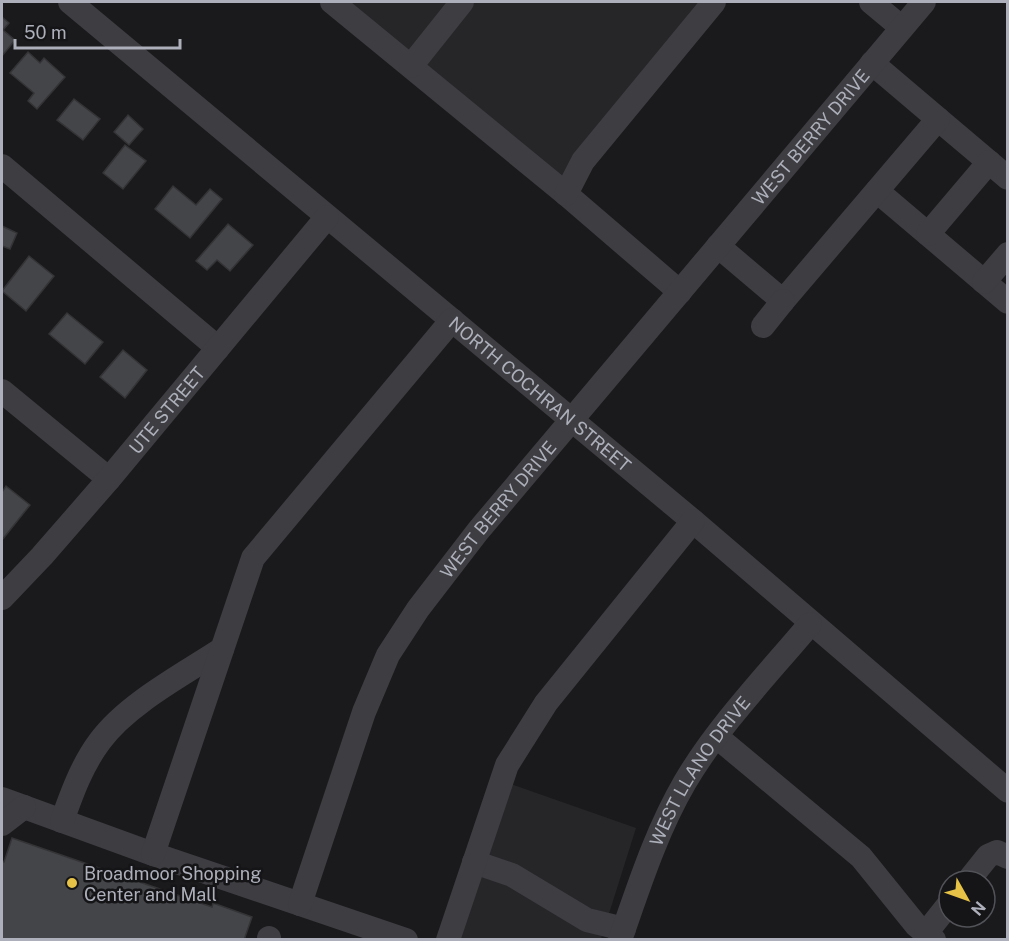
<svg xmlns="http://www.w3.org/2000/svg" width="1009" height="941" font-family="'Public Sans',sans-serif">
<rect width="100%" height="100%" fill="#1a1a1c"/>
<path fill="#262629" d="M 346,2 L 709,2 L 561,183 Z
M 508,783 L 636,828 L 601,939 L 453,939 Z"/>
<path fill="#444549" stroke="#343437" stroke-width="1.5" d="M 2,17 L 9,23 L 3,30 L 15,40 L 2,56 Z
M 28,52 L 40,63 L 44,58 L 65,77 L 37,109 L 28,101 L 34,93 L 10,73 Z
M 74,99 L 100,119 L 83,140 L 57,120 Z
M 128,115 L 143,129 L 129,145 L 114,132 Z
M 125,145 L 146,161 L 123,189 L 103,173 Z
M 173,186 L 196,205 L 210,189 L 222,199 L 190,238 L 155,209 Z
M 228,224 L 253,245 L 230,271 L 217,260 L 207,270 L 196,261 Z
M 2,226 L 17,233 L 10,249 L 2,246 Z
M 29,256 L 54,276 L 26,311 L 2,291 Z
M 67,313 L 103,342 L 85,364 L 49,334 Z
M 123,350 L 147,370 L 125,398 L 100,377 Z
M 6,486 L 30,505 L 2,540 L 2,492 Z
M 12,838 L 212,907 L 213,903 L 252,917 L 244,940 L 2,940 L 2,861 L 4,862 Z"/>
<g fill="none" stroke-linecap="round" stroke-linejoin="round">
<g stroke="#3d3d42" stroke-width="24">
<path id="s1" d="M 70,2 L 693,521 L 1008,791"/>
<path d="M 332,2 L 566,194 L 680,292"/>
<path d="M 871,2 L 901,27"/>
<path d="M 411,66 L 462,2"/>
<path d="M 938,119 L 1008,178"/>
<path d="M 2,166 L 218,348"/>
<path d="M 877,191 L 1008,302"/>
<path d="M 566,194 L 583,161 L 714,2"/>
<path d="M 928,234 L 989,162"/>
<path d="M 718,246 L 783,301 L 938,119 L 872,63"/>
<path d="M 984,282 L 1008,254"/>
<path d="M 763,326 L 783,301"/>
<path d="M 2,391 L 109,479"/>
<path id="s2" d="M 2,598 L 42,556 L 109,479 L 327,217"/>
<path d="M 717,737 L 861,857 L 916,925 L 934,940"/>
<path d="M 2,799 L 153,854 L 406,940"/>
<path d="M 62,821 C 72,793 82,765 100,741 C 127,704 184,674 222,649"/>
<path d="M 2,824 L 24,807"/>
<path d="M 153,854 L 253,558 L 452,320"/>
<path d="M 474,862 L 512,875 L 587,920 L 624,929"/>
<path d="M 968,881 L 988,856 L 997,852 L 1008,857"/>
<path id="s3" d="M 300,904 L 364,712 L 388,655 L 418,609 L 478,531 L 924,2"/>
<path d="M 926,933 L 949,904"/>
<path d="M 269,940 L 269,938"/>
<path d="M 448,940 L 507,765 L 546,703 L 693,521"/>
<path id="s4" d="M 620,940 C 639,886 656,832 685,782 C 718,726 768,674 810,624"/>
</g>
</g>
<circle fill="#e6c347" stroke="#151517" stroke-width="2" cx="72" cy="883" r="6"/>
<g text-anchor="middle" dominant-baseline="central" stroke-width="5" stroke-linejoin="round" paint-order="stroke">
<g font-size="18" fill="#adb0ba" stroke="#151517">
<text stroke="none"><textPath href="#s3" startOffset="933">WEST BERRY DRIVE</textPath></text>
<text stroke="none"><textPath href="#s1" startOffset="612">NORTH COCHRAN STREET</textPath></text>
<text stroke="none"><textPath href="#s2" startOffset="250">UTE STREET</textPath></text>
<text stroke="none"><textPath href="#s3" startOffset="447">WEST BERRY DRIVE</textPath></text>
<text stroke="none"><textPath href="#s4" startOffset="188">WEST LLANO DRIVE</textPath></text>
</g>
<g font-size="18" fill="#adb0ba" stroke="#151517" text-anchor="start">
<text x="84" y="873">Broadmoor Shopping<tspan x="84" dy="21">Center and Mall</tspan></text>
</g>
</g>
<rect width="1009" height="941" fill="none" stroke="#adb0ba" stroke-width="6"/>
<g transform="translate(967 899) rotate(130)"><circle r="28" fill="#151517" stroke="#525358" stroke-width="1.5"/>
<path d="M0-4.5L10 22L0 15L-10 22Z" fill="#e6c347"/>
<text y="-9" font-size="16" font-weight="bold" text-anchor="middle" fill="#adb0ba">N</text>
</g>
<path d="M15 39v9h165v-9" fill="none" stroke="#adb0ba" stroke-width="3"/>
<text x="24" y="39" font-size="18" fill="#adb0ba" stroke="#151517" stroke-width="4.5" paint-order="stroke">50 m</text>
</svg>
